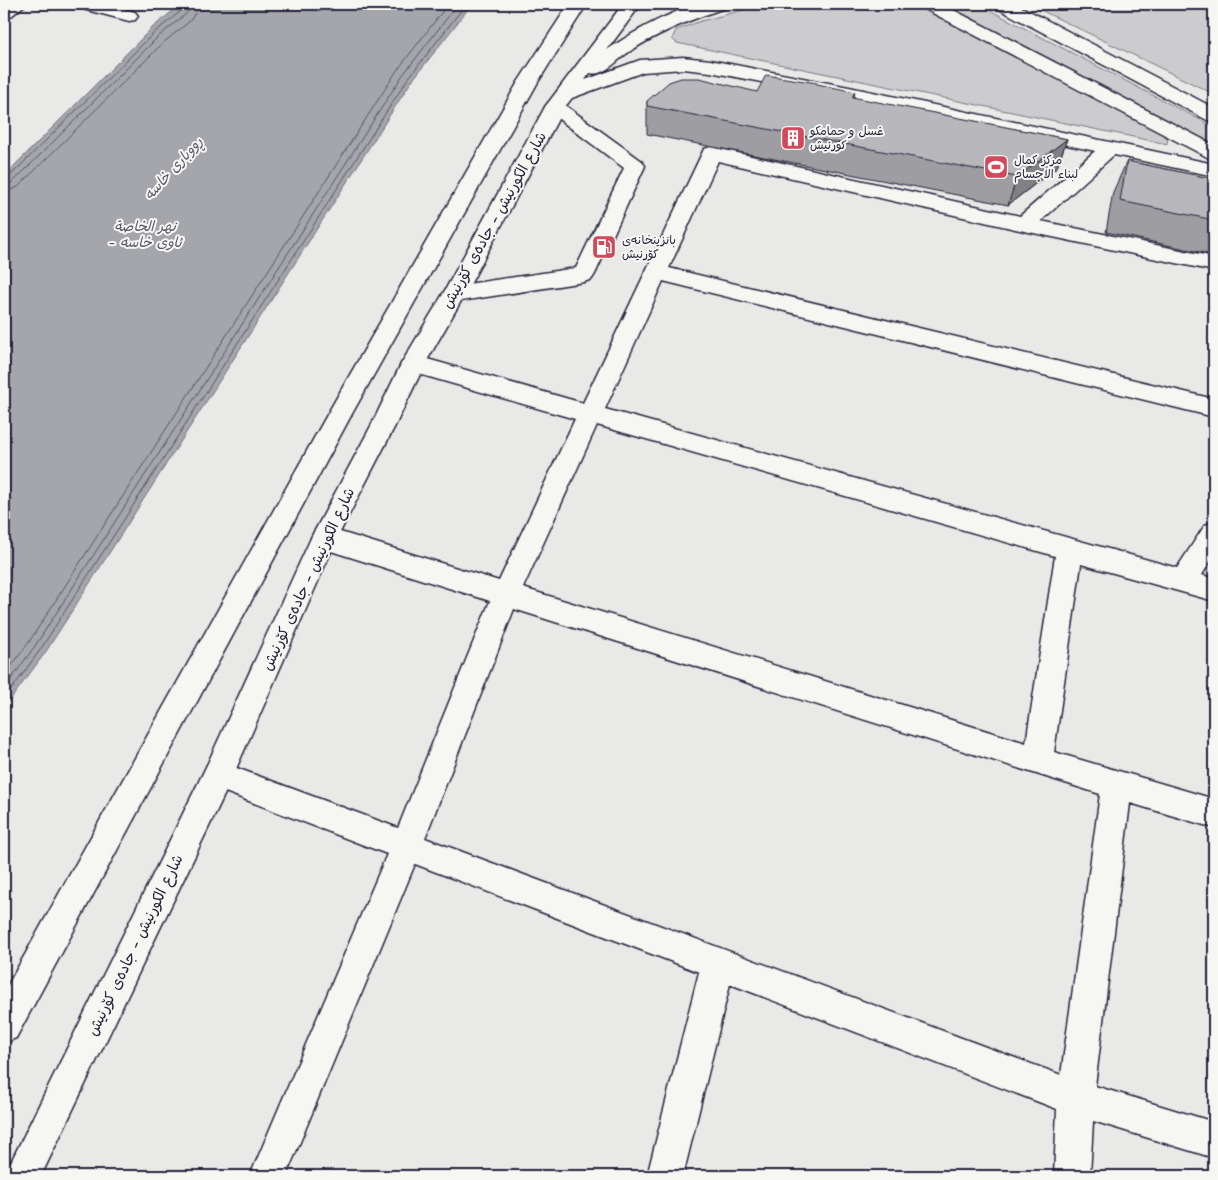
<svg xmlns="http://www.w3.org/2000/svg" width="1218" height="1180" font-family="'Shantell Sans','Playpen Sans Arabic',sans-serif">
<rect width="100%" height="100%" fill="#e9e9e7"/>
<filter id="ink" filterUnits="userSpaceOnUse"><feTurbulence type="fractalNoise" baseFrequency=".02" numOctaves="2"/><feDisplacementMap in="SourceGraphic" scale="10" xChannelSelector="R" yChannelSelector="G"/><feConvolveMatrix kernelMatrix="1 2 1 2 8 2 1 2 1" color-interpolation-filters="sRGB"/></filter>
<g filter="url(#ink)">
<path fill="#ccccce" stroke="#777784" d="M 766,4 L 918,4 L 1168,136 L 1167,144 L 677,43 L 672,39 L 676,30 L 701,21 Z
M 944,4 L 978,4 L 1214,127 L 1214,144 Z
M 1028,4 L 1214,4 L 1214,94 Z"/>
<path fill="#a5a5ac" stroke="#71717f" d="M 181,4 L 472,4 L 411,82 L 45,653 L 4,708 L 4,176 L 152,28 Z"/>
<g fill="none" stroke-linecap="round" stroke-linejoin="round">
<path stroke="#565668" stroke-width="1" d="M 4,179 L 9,177 L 155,32 L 182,10 L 184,4
M 4,185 L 13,182 L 159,36 L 187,13 L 190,4
M 4,193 L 18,187 L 163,43 L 190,21 L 197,10 L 198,4
M 4,676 L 29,642 L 396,72 L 448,4
M 4,689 L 35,646 L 402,76 L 458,4
M 4,700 L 40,650 L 407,80 L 466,4"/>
<defs>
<path id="minor" d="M 5,4 L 26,4 L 10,17 L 4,18 L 4,5 Z
M 76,4 L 105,4 L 135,12 L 138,16 L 135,20 L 129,21 L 79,8 Z
M 555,101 L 562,103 L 642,161 L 645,166 L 595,274 L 592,279 L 584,282 L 454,302 L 446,299 L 443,294 L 446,289 L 454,286 L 576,268 L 624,168 L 548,111 L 545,107 L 548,103 Z
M 1109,143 L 1116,145 L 1119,149 L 1116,153 L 1041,221 L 1214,257 L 1214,271 L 1024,231 L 718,161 L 669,268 L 1214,399 L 1214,417 L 663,281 L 605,409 L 1177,568 L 1205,525 L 1214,522 L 1214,555 L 1202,575 L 1214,579 L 1214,601 L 1081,564 L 1054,752 L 1214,799 L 1214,828 L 1130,803 L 1095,1086 L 1214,1122 L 1214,1158 L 1093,1121 L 1090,1176 L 1054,1176 L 1057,1109 L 730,984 L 683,1176 L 647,1176 L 699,972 L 415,864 L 286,1176 L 250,1176 L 387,854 L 207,785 L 203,775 L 207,765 L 218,761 L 398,828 L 490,601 L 315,546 L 311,538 L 315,530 L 324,527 L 499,581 L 575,419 L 405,370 L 401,364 L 405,358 L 413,355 L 583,403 L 704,149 L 711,147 L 1020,216 L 1102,145 ZM 597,425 L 1055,556 L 1026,743 L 523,588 ZM 514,609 L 1100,794 L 1061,1075 L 425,838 Z"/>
<path id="major" d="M 569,4 L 587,4 L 538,82 L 353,412 L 16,1038 L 4,1043 L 4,992 L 332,406 L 518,82 Z
M 623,4 L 641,4 L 607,50 C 633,32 670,11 701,4 C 709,2 720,3 728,4 L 725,8 C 692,19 659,32 629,52 C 618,59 604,77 590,73 L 585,80 L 640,60 L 683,57 L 710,60 L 849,87 L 1214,164 L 1214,176 L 849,99 L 710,72 L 683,69 L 643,72 L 572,98 L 564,108 L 465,294 L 425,364 L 395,426 L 337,538 L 229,785 L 41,1176 L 4,1176 L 207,765 L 311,538 L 371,426 L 401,364 L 443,294 L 545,107 Z
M 920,4 L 942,4 L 1214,145 L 1214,159 L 1207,157 L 923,8 Z
M 994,4 L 1016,4 L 1214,108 L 1214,122 L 1207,120 L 997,8 Z"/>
</defs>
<use href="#minor" stroke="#22223b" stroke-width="3"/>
<use href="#major" stroke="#22223b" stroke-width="3"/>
<use href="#minor" fill="#f6f6f2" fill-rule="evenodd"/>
<use href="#major" fill="#f6f6f2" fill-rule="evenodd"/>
</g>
<path fill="#9e9ea2" stroke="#22223b" d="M 757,92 L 855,92 L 854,98 L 1067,139 L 1057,167 L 1008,205 L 647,134 L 647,101 Z
M 1127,161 L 1214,179 L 1214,255 L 1106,232 L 1113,192 Z"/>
<path fill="#818184" stroke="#22223b" d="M 1067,139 L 1057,167 L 1008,205 L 1017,177 Z"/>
<path fill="#b8b8bc" stroke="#22223b" d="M 766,75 L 817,83 L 817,84 L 855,92 L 852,97 L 1067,139 L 1017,177 L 647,106 L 647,101 L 669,82 L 681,78 L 699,78 L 757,92 Z
M 1127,161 L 1214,179 L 1214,220 L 1120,201 Z"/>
</g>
<defs>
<symbol id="building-square" viewBox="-11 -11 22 22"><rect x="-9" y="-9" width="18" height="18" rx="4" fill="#d1495b" stroke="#f6f6f2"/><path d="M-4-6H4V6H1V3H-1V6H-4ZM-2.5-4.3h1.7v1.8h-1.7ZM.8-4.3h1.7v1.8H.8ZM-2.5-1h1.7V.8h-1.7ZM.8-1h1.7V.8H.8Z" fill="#fff"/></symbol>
<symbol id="stadium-square" viewBox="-11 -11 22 22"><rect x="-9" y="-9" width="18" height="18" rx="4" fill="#d1495b" stroke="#f6f6f2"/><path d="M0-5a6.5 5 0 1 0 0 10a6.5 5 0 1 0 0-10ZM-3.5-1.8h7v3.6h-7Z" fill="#fff"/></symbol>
<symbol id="fuel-square" viewBox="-11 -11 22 22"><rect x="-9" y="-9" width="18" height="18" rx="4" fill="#d1495b" stroke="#f6f6f2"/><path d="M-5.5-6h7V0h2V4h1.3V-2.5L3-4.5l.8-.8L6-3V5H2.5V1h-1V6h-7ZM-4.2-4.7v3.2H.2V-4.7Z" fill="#fff"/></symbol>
</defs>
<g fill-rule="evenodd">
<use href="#building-square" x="779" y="124" width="28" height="28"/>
<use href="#stadium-square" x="982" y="153" width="28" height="28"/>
<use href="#fuel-square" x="590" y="233" width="28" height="28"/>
</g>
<g text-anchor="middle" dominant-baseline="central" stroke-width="4" stroke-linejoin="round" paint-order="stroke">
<g font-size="12" fill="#22223b" stroke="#f6f6f2" text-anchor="start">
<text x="810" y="131">غسل و حمامكو<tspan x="810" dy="14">كورنيش</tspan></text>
<text x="1014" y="160">مركز كمال<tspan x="1014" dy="14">لبناء الاجسام</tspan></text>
<text x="622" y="240">بانزینخانەی<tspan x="622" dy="14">کۆرنیش</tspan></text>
</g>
<g font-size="14" font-style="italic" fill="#565668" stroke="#f6f6f2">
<text transform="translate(173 168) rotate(-48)">ڕووباری خاسە</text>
<text x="145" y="226">نهر الخاصة<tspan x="145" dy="16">- ئاوی خاسە</tspan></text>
</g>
<g font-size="15" fill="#22223b" stroke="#f6f6f2">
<text transform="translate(494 220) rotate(-61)">شارع الكورنيش - جادەی کۆرنیش</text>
<text transform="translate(308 579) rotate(-65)">شارع الكورنيش - جادەی کۆرنیش</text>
<text transform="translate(135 945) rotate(-64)">شارع الكورنيش - جادەی کۆرنیش</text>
</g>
</g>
<rect width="1218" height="1180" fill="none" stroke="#f6f6f2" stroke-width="20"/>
<rect x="10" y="10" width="1198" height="1160" fill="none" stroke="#22223b" stroke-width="2" filter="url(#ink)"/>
</svg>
